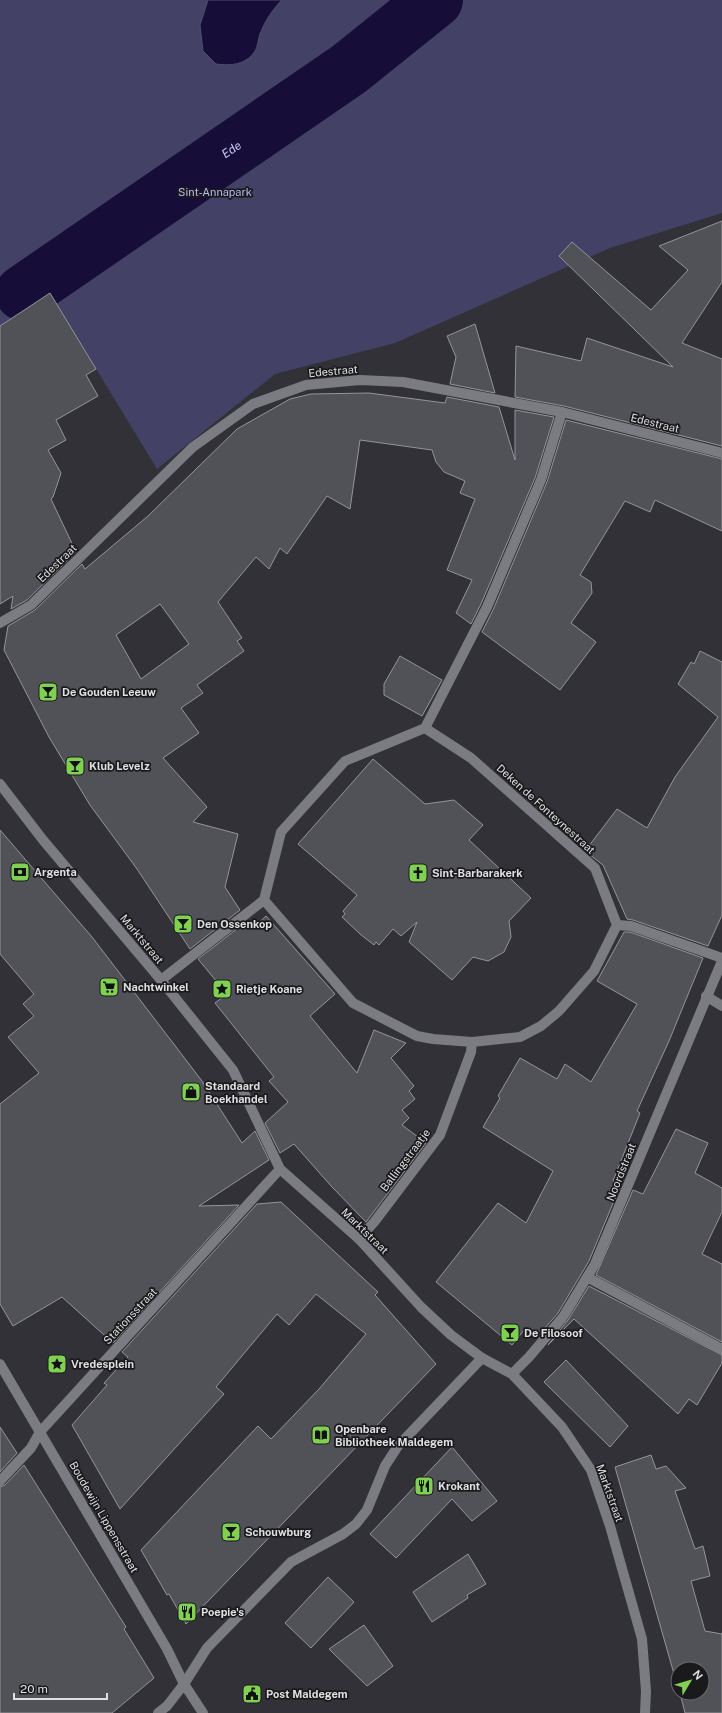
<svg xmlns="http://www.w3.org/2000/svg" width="722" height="1713" font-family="'Public Sans',sans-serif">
<rect width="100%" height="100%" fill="#313137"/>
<path fill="#434166" d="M 0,0 L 722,0 L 722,213 L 610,248 L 395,343 L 275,374 L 157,469 L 50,293 L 0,331 Z"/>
<path fill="#160e39" stroke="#524d6c" d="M 208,0 L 282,0 C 272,10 265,21 260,34 C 258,39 258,47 255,51 C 246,65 231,66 216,64 L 203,51 L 200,25 Z"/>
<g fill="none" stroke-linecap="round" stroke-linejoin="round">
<path stroke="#160e39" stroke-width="56" id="s1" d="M 23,293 L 349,69 L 435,0"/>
</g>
<path fill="#515258" stroke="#94949b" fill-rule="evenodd" d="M 722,221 L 722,282 L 682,343 L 722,359 L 722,446 L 564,406 L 515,397 L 516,346 L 581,361 L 587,338 L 673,367 L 559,256 L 572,242 L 651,310 L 688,270 L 659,246 Z
M 50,293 L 96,369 L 86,375 L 98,396 L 56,420 L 66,440 L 48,450 L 61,473 L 53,497 L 51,499 L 76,552 L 27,600 L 11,609 L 13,596 L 0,604 L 0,326 Z
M 475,324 L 495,393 L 450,384 L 456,357 L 447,336 Z
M 369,393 L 445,403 L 447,397 L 499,407 L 515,460 L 515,410 L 554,417 L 535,478 L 481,604 L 471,624 L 456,613 L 472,580 L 447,570 L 475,499 L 460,493 L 465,481 L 444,472 L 436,462 L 432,450 L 360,440 L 350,509 L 327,496 L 287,554 L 280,548 L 269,569 L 256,557 L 218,602 L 242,638 L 237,641 L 244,651 L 197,685 L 203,693 L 181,708 L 199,733 L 163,758 L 207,807 L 193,822 L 238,834 L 225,887 L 240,910 L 190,949 L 137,869 L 90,805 L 49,737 L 4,650 L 8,626 L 35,610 L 82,564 L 85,569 L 148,516 L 237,429 L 290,399 L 311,394 ZM 160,604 L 189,644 L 141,679 L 116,635 Z
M 566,420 L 722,459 L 722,531 L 655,500 L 650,512 L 625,501 L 580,575 L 591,582 L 592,593 L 571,623 L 596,642 L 560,690 L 482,632 L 493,610 L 547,482 Z
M 700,651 L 722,662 L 722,915 L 708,946 L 633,920 L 627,919 L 603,865 L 585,851 L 617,809 L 647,828 L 675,777 L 718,717 L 678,684 L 691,662 L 694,664 Z
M 400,656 L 442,680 L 422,716 L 384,695 L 384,684 Z
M 373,759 L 425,804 L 454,800 L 483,825 L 469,840 L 531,898 L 509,921 L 511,937 L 504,952 L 488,961 L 473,957 L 452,980 L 409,942 L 417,922 L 401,936 L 393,929 L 379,945 L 376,942 L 374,945 L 360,934 L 342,917 L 345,914 L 343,911 L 357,895 L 298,844 Z
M 0,830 L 92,937 L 202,1081 L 242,1143 L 255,1131 L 269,1160 L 199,1206 L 239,1205 L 113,1343 L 62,1297 L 13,1326 L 0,1304 L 0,1104 L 39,1073 L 8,1037 L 34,1016 L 23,1004 L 34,994 L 0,954 Z
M 266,916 L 335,994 L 310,1016 L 357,1073 L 374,1030 L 406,1043 L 391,1058 L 414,1086 L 409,1091 L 415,1099 L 402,1110 L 409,1118 L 402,1125 L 426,1143 L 366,1222 L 332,1187 L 294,1144 L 280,1153 L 265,1123 L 288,1102 L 269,1081 L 274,1077 L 215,1003 L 227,994 L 198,959 L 247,921 L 252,929 Z
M 624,932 L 630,932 L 703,958 L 669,1041 L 637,1111 L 640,1113 L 613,1181 L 621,1184 L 589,1261 L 558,1313 L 537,1337 L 525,1329 L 512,1345 L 436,1282 L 498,1203 L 526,1223 L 553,1171 L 483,1127 L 500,1098 L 498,1096 L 520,1058 L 557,1079 L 565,1064 L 591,1082 L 637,1004 L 597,981 Z
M 676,1129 L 708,1143 L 695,1173 L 722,1188 L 722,1212 L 702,1254 L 722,1264 L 722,1342 L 596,1275 L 633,1190 L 643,1194 Z
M 281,1202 L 378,1292 L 375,1295 L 436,1364 L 186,1624 L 169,1594 L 167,1595 L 141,1550 L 258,1426 L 271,1439 L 319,1389 L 366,1334 L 316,1294 L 289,1325 L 277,1314 L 216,1387 L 224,1394 L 120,1509 L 72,1425 L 107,1385 L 104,1383 L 128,1357 L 122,1352 L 257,1204 Z
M 589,1286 L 722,1355 L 722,1363 L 697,1405 L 689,1399 L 678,1414 L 574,1319 L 548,1345 L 568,1320 Z
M 566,1360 L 628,1426 L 610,1447 L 544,1382 Z
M 0,1427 L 17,1453 L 0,1472 Z
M 452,1447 L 497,1501 L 472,1521 L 452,1499 L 396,1558 L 370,1534 Z
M 651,1455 L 656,1469 L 666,1466 L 686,1488 L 675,1491 L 695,1549 L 703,1546 L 710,1576 L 691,1581 L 705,1631 L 722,1634 L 722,1713 L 685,1713 L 680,1693 L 702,1693 L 702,1669 L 678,1669 L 678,1688 L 615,1467 Z
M 24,1465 L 126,1627 L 124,1629 L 154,1678 L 112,1713 L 0,1713 L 0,1487 L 5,1485 Z
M 468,1554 L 486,1584 L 467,1595 L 468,1598 L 432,1622 L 413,1592 Z
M 328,1577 L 354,1602 L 311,1648 L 285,1623 Z
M 364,1625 L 393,1666 L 367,1686 L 329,1649 Z"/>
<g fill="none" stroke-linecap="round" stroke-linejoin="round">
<path stroke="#7b7b82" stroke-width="10" d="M 425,728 L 487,607 L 541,480 L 562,412
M 617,925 L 631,926 L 722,958
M 161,980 L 264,900 L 281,832 L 345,761 L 425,728 L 471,758 L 595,868 L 617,925 L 594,971 L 559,1011 L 541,1026 L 520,1037 L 472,1042 L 433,1039 L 417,1036 L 353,1003 L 264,900
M 359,1239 L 375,1221 L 440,1135 L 471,1052 L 472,1042
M 587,1277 L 722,1349"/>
<path stroke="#7b7b82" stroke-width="10" d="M 0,623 L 31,605 L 193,447 L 253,404 L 306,385 L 360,380 L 403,382 L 562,412 L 722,453
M 706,996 L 722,1006
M 184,1684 L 207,1648 L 291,1562 L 343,1534 L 356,1524 L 367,1510 L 385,1466 L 398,1446 L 482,1358"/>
<path stroke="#7b7b82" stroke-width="10" d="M 0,784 L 43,840 L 161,980 L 233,1070 L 280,1169 L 359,1239 L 421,1307 L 451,1335 L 482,1358 L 512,1374 L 562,1427 L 591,1470 L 610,1526 L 642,1639 L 646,1691 L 645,1713
M 0,1364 L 167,1649 L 184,1684 L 203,1713
M 512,1374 L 529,1357 L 563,1317 L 595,1264 L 722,961
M 0,1481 L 31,1448 L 40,1432 L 280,1169
M 158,1713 L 167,1706 L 184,1684"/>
</g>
<defs>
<symbol id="bar-square" viewBox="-11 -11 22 22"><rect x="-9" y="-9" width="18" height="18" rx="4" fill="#80d051" stroke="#1a1a1c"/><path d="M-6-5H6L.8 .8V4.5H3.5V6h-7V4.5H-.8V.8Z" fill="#111"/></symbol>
<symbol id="bank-square" viewBox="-11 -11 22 22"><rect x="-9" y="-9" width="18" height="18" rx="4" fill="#80d051" stroke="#1a1a1c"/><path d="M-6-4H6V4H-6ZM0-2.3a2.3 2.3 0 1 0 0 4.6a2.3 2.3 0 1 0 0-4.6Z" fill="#111"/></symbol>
<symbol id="church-square" viewBox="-11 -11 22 22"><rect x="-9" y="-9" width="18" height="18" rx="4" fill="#80d051" stroke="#1a1a1c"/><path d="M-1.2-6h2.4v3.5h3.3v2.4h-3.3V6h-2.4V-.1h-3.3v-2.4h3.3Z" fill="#111"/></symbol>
<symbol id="supermarket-square" viewBox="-11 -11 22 22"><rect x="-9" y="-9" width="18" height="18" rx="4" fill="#80d051" stroke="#1a1a1c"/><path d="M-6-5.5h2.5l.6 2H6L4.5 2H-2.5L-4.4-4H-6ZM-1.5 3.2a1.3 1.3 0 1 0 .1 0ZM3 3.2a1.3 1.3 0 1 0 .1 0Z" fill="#111"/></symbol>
<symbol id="sight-square" viewBox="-11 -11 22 22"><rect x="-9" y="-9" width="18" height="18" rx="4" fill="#80d051" stroke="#1a1a1c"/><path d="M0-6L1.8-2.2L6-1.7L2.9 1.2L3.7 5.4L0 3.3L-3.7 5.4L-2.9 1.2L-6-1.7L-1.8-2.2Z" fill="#111"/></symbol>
<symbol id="shop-square" viewBox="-11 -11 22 22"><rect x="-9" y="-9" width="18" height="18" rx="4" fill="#80d051" stroke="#1a1a1c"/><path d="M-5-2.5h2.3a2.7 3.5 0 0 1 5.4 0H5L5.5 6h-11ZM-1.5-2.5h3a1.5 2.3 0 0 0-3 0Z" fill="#111"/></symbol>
<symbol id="library-square" viewBox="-11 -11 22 22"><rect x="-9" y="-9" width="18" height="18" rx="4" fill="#80d051" stroke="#1a1a1c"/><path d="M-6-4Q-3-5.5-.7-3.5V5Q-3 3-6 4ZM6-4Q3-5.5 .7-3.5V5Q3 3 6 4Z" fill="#111"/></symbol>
<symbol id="restaurant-square" viewBox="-11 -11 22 22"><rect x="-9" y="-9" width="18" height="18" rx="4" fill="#80d051" stroke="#1a1a1c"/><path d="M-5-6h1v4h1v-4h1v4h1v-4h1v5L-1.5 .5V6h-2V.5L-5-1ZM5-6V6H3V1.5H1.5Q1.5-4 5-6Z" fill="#111"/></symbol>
<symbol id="civic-square" viewBox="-11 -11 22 22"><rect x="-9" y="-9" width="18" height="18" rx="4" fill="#80d051" stroke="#1a1a1c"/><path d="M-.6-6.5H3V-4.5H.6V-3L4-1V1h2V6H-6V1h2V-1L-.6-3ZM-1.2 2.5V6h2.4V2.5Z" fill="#111"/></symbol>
</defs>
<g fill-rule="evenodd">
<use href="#bar-square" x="37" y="681" width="22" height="22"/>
<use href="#bar-square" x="64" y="755" width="22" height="22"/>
<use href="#bank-square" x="9" y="861" width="22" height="22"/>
<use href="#church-square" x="407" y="862" width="22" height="22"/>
<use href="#bar-square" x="172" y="913" width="22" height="22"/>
<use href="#supermarket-square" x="98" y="976" width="22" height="22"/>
<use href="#sight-square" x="211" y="978" width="22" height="22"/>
<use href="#shop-square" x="180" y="1081" width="22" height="22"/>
<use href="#bar-square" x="499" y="1322" width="22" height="22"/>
<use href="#sight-square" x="46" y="1353" width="22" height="22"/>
<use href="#library-square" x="310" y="1424" width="22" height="22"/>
<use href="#restaurant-square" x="413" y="1475" width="22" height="22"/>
<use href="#bar-square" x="220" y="1521" width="22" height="22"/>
<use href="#restaurant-square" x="176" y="1601" width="22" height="22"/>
<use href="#civic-square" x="241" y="1683" width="22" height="22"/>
</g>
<g text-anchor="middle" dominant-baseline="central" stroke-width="3.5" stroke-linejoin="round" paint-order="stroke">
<g font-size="11" fill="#b9b7f5" stroke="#1a1a1c">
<text x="215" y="192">Sint-Annapark</text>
</g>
<g font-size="11" fill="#dfdfe3" stroke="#1a1a1c">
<text transform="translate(333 371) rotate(-5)">Edestraat</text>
<text transform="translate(655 423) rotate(14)">Edestraat</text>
<text transform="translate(57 563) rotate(-44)">Edestraat</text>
<text transform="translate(546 809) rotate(42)">Deken de Fonteynestraat</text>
<text transform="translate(142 939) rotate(50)">Marktstraat</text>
<text transform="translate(405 1160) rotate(-53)">Ballingstraatje</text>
<text transform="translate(621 1172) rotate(-68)">Noordstraat</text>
<text transform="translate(365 1231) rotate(44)">Marktstraat</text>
<text transform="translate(130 1316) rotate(-47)">Stationsstraat</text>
<text transform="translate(610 1493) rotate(70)">Marktstraat</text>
<text transform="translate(104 1517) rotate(60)">Boudewijn Lippensstraat</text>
</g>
<g font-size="11" font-weight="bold" fill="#dfdfe3" stroke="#1a1a1c" text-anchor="start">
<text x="62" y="692">De Gouden Leeuw</text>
<text x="89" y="766">Klub Levelz</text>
<text x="34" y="872">Argenta</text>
<text x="432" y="873">Sint-Barbarakerk</text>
<text x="197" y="924">Den Ossenkop</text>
<text x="123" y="987">Nachtwinkel</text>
<text x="236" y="989">Rietje Koane</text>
<text x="205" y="1086">Standaard<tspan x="205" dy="13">Boekhandel</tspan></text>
<text x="524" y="1333">De Filosoof</text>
<text x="71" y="1364">Vredesplein</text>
<text x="335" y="1429">Openbare<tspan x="335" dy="13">Bibliotheek Maldegem</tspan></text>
<text x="438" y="1486">Krokant</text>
<text x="245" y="1532">Schouwburg</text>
<text x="201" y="1612">Poepie's</text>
<text x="266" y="1694">Post Maldegem</text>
</g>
<g font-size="12" font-style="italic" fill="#c7c7f5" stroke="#1a1a1c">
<text stroke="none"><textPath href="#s1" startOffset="253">Ede</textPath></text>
</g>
</g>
<g transform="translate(690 1681) rotate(52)"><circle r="19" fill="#1a1a1c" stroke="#69696c"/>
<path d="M0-3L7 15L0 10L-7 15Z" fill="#80d051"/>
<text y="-6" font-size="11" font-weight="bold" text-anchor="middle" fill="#dfdfe3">N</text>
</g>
<path d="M14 1693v6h93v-6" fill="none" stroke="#dfdfe3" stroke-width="2"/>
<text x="20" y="1693" font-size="12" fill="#dfdfe3" stroke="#1a1a1c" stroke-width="3" paint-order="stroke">20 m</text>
</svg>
